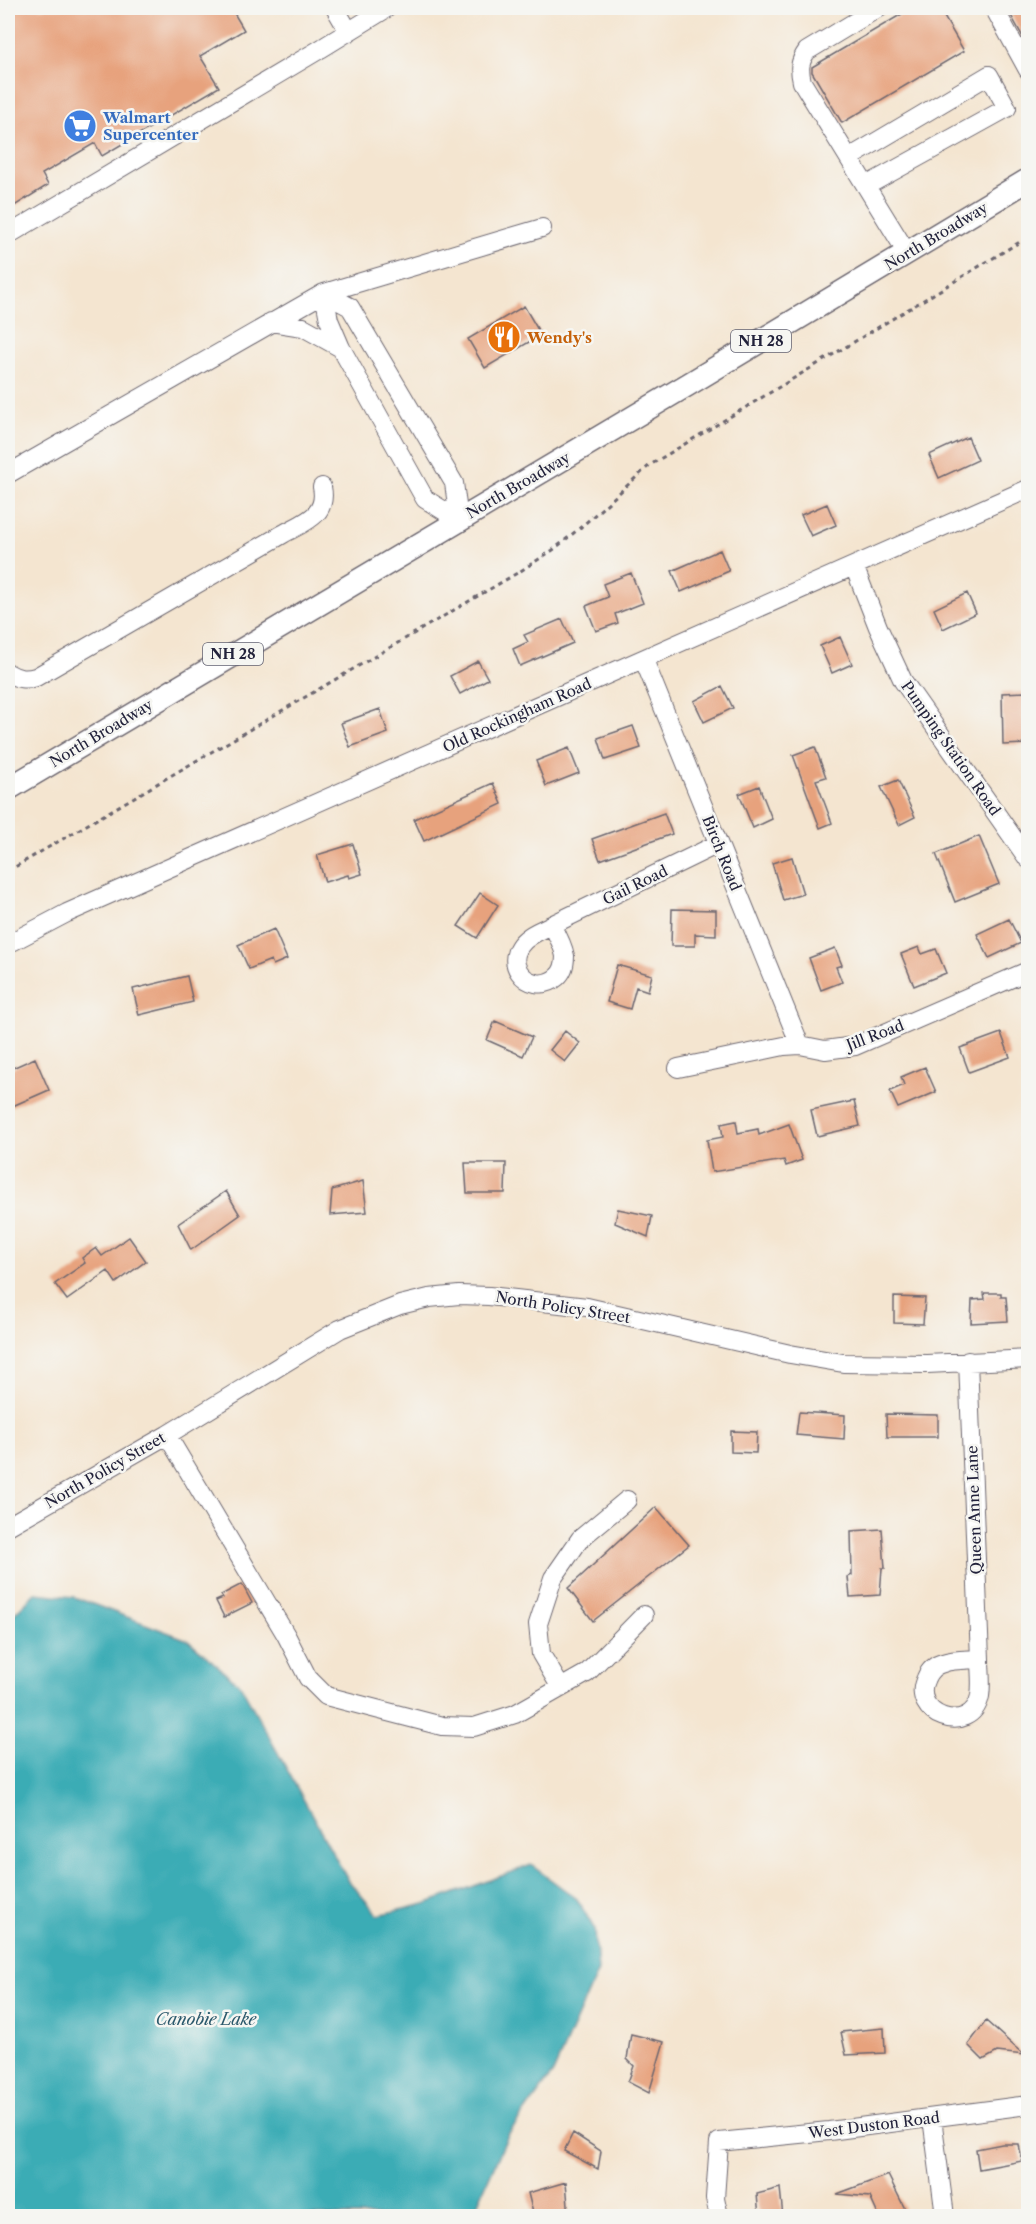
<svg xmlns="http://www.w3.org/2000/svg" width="1036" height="2224" viewBox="0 0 1036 2224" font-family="'Libre Caslon Text',serif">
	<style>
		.water { fill: #3bacb5; stroke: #2e6778; stroke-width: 1.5 }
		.building { fill: #e7a27d }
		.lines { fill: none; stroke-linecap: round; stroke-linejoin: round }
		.minor-casing { stroke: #6c666f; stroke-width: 20 }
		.major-casing { stroke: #6c666f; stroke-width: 25 }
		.path { stroke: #6c666f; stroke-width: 3; stroke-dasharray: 4.5 4.5; stroke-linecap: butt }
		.minor { stroke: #fff; stroke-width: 18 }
		.major { stroke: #fff; stroke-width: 22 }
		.labels { text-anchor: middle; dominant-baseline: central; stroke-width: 5; stroke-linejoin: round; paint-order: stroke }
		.shield { fill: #f6f6f2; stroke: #626272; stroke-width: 1.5 }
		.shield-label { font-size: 14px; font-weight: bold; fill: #22223b }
		.shop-label { font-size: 15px; font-weight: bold; fill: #366cbe; stroke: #f6f6f2; text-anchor: start }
		.street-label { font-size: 15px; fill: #22223b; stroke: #f6f6f2 }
		.food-label { font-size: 15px; font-weight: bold; fill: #c56008; stroke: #f6f6f2; text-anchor: start }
		.water-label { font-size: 16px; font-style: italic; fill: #2c596c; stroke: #f6f6f2 }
	</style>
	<rect width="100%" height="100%" fill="#f6f6f2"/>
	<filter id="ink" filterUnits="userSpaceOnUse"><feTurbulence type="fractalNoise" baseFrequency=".0167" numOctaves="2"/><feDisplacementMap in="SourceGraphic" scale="12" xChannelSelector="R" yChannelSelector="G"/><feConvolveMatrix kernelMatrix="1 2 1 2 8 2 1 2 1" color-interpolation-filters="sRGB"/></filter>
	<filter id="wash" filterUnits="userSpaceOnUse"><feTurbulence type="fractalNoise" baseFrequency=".008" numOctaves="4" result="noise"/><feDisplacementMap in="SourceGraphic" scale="24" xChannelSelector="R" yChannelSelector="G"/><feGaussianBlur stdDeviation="1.35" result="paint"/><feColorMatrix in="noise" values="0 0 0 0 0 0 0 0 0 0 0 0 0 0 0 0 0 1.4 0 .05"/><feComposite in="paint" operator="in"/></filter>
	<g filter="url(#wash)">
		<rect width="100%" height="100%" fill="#f4e5d0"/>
		<path class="water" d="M35,1593L74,1597L188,1640L241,1686L348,1880L378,1915L425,1904L531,1865L577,1899L595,1930L598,1971L553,2073L508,2135L472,2216H8V1620Z"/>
		<g id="blocks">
			<path class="building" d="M8,8H231L244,30L200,56L219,87L102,156L95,143L42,174L48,185L8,210Z
				M912,8H939L964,51L842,123L812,72V67Z
				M1007,8H1029V48Z
				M524,306L541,335L485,368L468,339Z
				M968,437L978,460L939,478L929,455Z
				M827,504L836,525L811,536L801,515Z
				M720,550L729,571L681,592L672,571Z
				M631,573L643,603L615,614L618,623L596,631L586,606L608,597L603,584Z
				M967,593L976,613L943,629L934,609Z
				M562,619L573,643L520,666L513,649L528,642L524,635Z
				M840,637L852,664L832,673L820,646Z
				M478,661L488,679L460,694L450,676Z
				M722,686L733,708L704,722L694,701Z
				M1026,692L1027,744L1003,745L1002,693Z
				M380,709L388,733L350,747L341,723Z
				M633,726L641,748L605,760L598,738Z
				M815,747L826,777L816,780L832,823L820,828L793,755Z
				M569,748L579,773L546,786L536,761Z
				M898,780L915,817L899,825L881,787Z
				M493,783L502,804L424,841L414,819Z
				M759,786L772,819L753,828L739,794Z
				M664,813L672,834L600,860L592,839Z
				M979,836L999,884L955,902L936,854Z
				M353,844L362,874L349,878L348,875L325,882L317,855Z
				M792,857L803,894L783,900L772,863Z
				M480,893L498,905L477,938L458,926Z
				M672,909L716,910V935L695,934V946H671Z
				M1009,919L1021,943L989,958L977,934Z
				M274,929L287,959L273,965L271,960L249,969L238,945Z
				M919,947L922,954L936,949L946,973L914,986L901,954Z
				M835,948L842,965L836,967L842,982L821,990L809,958Z
				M617,965L652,975L648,991L636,987L630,1009L607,1002Z
				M187,976L193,1002L139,1015L133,989Z
				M495,1021L532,1037L523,1056L487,1040Z
				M565,1031L580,1043L565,1062L550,1050Z
				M1001,1033L1010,1057L969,1072L960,1048Z
				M35,1058L49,1090L8,1108V1070Z
				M925,1067L936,1092L898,1108L890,1091L904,1085L901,1077Z
				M854,1101L860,1126L817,1136L811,1110Z
				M736,1121L738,1133L758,1129L759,1135L789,1124L802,1160L786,1166L784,1160L712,1172L707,1140L723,1137L721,1124Z
				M465,1163H506L505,1193H467Z
				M363,1181L367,1212L330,1215L332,1190Z
				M226,1191L240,1215L191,1250L178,1224Z
				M618,1209L652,1216L648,1237L615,1223Z
				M129,1237L146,1261L116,1283L108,1271L67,1300L55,1284L85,1263L82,1258L96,1248L102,1256Z
				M984,1293H1001V1297H1006L1008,1321L971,1323L972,1300L985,1299Z
				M894,1297L925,1298L923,1324L894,1323Z
				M799,1412L845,1415L844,1439L796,1435Z
				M886,1414L938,1415V1437H887Z
				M731,1431L757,1432L756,1453L731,1452Z
				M656,1507L689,1545L593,1621L568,1588Z
				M882,1529L885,1568H882L880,1595L850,1597L848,1577L852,1575L851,1531Z
				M242,1584L252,1603L224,1617L216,1601L223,1598L221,1595Z
				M986,2021L1024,2055L997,2052L983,2060L968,2045Z
				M884,2028L885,2053L846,2055L841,2032Z
				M631,2034L664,2042L649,2093L628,2082L634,2066L627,2059Z
				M573,2133L601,2151L598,2169L564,2151Z
				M1002,2144H1019L1022,2161L979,2169L976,2149Z
				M888,2175L905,2209L888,2217H879L870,2197L837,2194Z
				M566,2182L569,2217H534L528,2193Z
				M780,2188L783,2217H759L757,2194Z"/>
		</g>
	</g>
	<g filter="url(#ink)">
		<use href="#blocks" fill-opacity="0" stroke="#6c666f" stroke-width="1.5"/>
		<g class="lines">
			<defs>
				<path id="minor" d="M335,8L349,32
					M878,8L807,51C799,62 799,69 802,82L907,253
					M994,8L1028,70
					M849,158L989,75L1007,108L866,186
					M8,235L322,48L387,8
					M324,293L350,307L454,483L459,520
					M324,293L329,320L341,348L425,499L459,520
					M271,322L303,327L341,348
					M8,474L324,293L542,228
					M854,566L878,627L903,681L1028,859
					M644,660L800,1045
					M8,673C18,679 25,680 36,677L283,534C304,522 328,516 322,487
					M552,925C557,934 563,945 565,956C565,964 563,972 557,977C530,1000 490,956 537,932L718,844
					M8,944L67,913L1028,489
					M678,1068L784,1046L800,1045L825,1050L855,1046L1028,971
					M968,1361L980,1659C980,1671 982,1684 980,1696C971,1738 908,1715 926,1678C929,1671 935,1665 943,1663C954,1659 968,1660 980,1659
					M167,1435L286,1635L308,1678L326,1696L442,1726L474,1727L515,1714L587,1673L644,1615
					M8,1526L167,1435L340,1329L400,1305L429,1298L459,1295L489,1296L587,1307L790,1354L843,1363L927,1364L1028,1359
					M561,1688L541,1654L538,1624L553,1578L580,1539L627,1500
					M932,2118L945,2216
					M719,2216L715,2198L719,2142L829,2131L1028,2105"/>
				<path id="major" d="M8,789L689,384L1028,180"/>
			</defs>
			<use href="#minor" class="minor-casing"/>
			<use href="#major" class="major-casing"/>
			<path class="path" d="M8,871L519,572L553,550L581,527L650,465L1028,237"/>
			<use href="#minor" class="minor"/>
			<use href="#major" class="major"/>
		</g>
	</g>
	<defs>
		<symbol id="supermarket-disc" viewBox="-11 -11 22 22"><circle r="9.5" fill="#3f7fe0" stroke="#f6f6f2"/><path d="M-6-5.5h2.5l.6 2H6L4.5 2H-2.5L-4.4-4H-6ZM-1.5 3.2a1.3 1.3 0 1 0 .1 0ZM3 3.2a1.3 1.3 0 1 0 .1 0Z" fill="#fff"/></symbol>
		<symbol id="restaurant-disc" viewBox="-11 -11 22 22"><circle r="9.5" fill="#e8710a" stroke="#f6f6f2"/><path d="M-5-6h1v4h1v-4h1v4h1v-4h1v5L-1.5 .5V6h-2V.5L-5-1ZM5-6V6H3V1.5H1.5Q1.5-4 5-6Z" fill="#fff"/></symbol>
	</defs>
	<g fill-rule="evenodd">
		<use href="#supermarket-disc" x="61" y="107" width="38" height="38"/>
		<use href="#restaurant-disc" x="485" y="318" width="38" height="38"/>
	</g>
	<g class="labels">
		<g class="shield">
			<rect x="731" y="330" width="60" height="22" rx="4.5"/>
			<rect x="203" y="643" width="60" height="22" rx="4.5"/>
		</g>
		<g class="shield-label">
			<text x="761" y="341">NH 28</text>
			<text x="233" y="654">NH 28</text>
		</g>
		<g class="shop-label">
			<text x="103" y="117">Walmart<tspan x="103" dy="17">Supercenter</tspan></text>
		</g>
		<g class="street-label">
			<text transform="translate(936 236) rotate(-31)">North Broadway</text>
			<text transform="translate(518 485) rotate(-30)">North Broadway</text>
			<text transform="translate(517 715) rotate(-24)">Old Rockingham Road</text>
			<text transform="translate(101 733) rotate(-31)">North Broadway</text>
			<text transform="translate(951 748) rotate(55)">Pumping Station Road</text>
			<text transform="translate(722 853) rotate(68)">Birch Road</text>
			<text transform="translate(635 885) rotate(-26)">Gail Road</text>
			<text transform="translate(875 1035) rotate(-21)">Jill Road</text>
			<text transform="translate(563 1307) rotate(9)">North Policy Street</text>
			<text transform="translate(105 1470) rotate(-30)">North Policy Street</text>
			<text transform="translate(974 1510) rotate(-92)">Queen Anne Lane</text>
			<text transform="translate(874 2125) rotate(-7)">West Duston Road</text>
		</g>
		<g class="food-label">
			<text x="527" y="337">Wendy's</text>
		</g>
		<g class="water-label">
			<text x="206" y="2019">Canobie Lake</text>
		</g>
	</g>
	<rect width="1036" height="2224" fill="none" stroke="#f6f6f2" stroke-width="30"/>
</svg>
